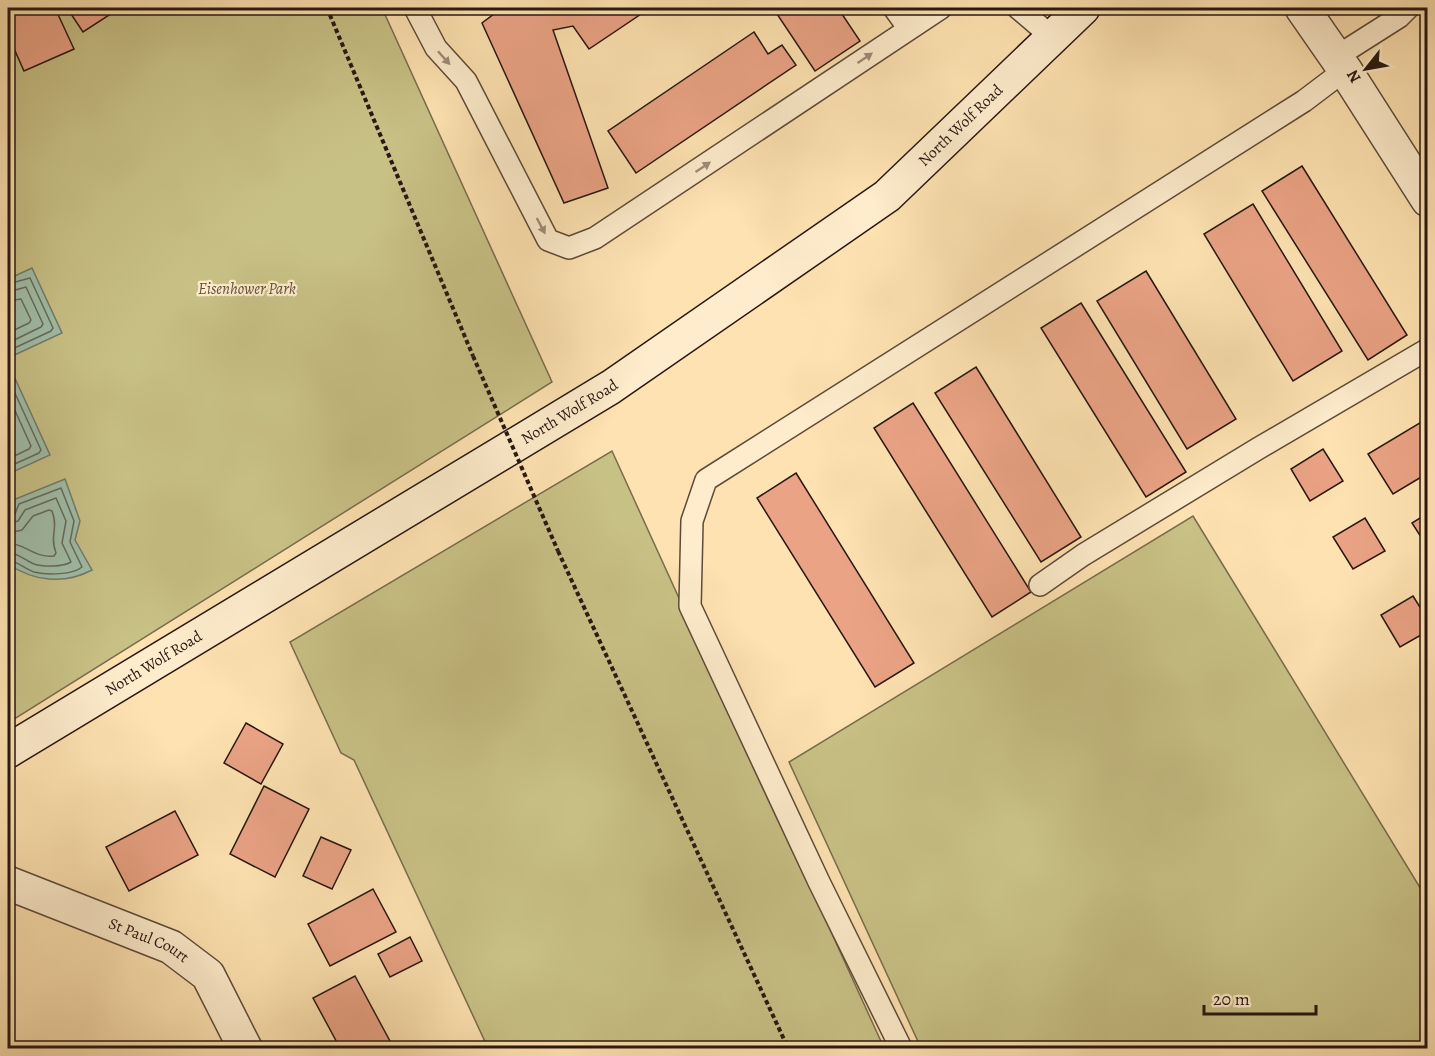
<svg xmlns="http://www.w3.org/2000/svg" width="1435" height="1056" viewBox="0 0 1435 1056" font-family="Alegreya,serif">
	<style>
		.green { fill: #c8c186; stroke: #786c4c; stroke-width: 1.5 }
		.water { fill: #a0bea9; stroke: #707b6c; stroke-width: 1.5 }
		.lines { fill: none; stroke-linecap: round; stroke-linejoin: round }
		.shore { stroke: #646a5d; stroke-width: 1.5 }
		.building { fill: #eaa385; stroke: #281711; stroke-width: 1.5 }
		.service-casing { stroke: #5e4a39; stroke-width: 24 }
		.minor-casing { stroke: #5e4a39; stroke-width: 36 }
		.secondary-casing { stroke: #281711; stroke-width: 36 }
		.path { stroke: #281711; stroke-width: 4; stroke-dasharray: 4.5 3; stroke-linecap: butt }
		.service { stroke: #feeccc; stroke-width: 21 }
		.minor { stroke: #feeccc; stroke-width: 33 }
		.secondary { stroke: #feeccc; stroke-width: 33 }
		.path-bridge { stroke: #281711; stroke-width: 4; stroke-dasharray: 4.5 3; stroke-linecap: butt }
		.oneway { fill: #9e8c78 }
		.labels { text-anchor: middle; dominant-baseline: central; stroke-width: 4.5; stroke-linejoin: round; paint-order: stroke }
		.street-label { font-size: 16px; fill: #281711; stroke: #feeccc }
		.park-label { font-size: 16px; font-style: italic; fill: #60523a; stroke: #feeccc }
	</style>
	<rect width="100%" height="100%" fill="#fee2b1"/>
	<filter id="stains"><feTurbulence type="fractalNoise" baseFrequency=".00333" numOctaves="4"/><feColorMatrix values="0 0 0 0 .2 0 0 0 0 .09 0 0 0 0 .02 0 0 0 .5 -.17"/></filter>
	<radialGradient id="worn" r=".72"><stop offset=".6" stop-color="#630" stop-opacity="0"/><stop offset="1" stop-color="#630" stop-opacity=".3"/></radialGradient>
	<path class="green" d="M8,8H382L552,382L8,723Z
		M612,451L884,1048H488L354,760L341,753L290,642Z
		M1193,516L1427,899V1048H921L789,762Z"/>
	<path class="water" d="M32,268L62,333L8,358V279Z
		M8,363L50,455L8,474Z
		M65,479L80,521L75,540L92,570C64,585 33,581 8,564V516L13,500Z"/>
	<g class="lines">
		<path class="shore" d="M8,284L30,278L53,328L51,331L8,351
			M8,292L26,287L43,324L41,327L8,343
			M8,301L21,299L31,320L29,323L8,333
			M8,378L41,450L39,453L8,467
			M8,395L31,446L29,449L8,459
			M8,517L15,514L19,504L61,488L74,521L70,542L82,567C73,575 47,575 34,572C25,569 17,561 8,560
			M8,524L18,521L25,510L56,498L66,521L62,543L71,562C63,567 43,567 34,564C24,560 18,553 8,552
			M8,533L22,530L33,516L49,510L52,511C59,529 49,535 56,553L54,556C34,558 26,544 8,543"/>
	</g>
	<path class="building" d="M8,8H55L74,49L24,71L8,35Z
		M67,8H120L83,32Z
		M502,8H650L589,49L573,26L553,30L608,188L564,203L482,23Z
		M773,8H838L860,41L815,71Z
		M754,32L768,54L782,45L796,65L636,173L608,131Z
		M1302,166L1407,335L1368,360L1262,191Z
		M1253,204L1342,351L1293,381L1204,234Z
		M1146,271L1236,419L1187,449L1097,301Z
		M1081,303L1186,472L1146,497L1041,328Z
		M976,367L1081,537L1041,562L935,393Z
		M913,403L1031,592L992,617L874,428Z
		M1428,418V473L1393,494L1368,454Z
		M1323,449L1343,481L1310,501L1291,469Z
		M796,473L914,663L875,687L757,498Z
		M1428,513V548L1412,523Z
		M1365,518L1385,551L1353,569L1333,537Z
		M1413,596L1428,620V631L1400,647L1381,615Z
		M246,723L283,744L261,784L224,763Z
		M264,786L309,809L275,877L230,854Z
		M175,811L198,855L129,891L106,847Z
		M321,837L351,850L332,889L303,876Z
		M373,889L396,932L330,966L308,924Z
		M410,937L422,961L390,977L378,954Z
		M355,976L391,1043L380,1048H340L313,998Z"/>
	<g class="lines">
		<defs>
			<path id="service" d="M415,8L436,48L466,81L548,240L569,248L595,238L941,8
				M894,8L909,29
				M1018,8L1052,37
				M1336,57L1399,17L1408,8
				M1040,585L1083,555L1259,448L1428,349
				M901,1048L819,882L690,606L692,521L706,480L1304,101L1345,70"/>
			<g id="minor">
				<path d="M1302,8L1345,70L1428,200"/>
				<path id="s1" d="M8,883L171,947L208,975L245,1048"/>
			</g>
			<g id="secondary">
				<path id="s2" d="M8,751L611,387L887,196L1083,8"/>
			</g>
		</defs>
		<use href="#service" class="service-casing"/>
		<use href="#minor" class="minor-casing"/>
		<use href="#secondary" class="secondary-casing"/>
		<path class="path" d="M327,8L473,356
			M558,551L788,1048"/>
		<use href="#service" class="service"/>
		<use href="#minor" class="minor"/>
		<use href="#secondary" class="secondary"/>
		<path class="path-bridge" d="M473,356L558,551"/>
	</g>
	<defs><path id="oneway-solid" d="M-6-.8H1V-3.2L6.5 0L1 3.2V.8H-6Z" transform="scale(1.5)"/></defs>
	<g class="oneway">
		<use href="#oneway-solid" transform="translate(444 58) rotate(48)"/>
		<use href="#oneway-solid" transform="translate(865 58) rotate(-34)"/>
		<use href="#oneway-solid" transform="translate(703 167) rotate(-34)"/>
		<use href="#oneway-solid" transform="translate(541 226) rotate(62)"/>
	</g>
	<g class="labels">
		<g class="street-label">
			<text stroke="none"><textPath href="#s2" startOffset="1142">North Wolf Road</textPath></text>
			<text stroke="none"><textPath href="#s2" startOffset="656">North Wolf Road</textPath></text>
			<text stroke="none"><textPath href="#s2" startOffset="170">North Wolf Road</textPath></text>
			<text stroke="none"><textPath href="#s1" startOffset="152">St Paul Court</textPath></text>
		</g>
		<g class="park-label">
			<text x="247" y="289">Eisenhower Park</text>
		</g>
	</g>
	<rect width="1435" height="1056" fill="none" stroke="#fee2b1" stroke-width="30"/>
	<rect x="9" y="9" width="1417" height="1038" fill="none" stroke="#281711" stroke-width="3"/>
	<rect x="15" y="15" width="1405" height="1026" fill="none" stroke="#281711" stroke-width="1.5"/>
	<g transform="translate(1366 69) rotate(239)" stroke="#feeccc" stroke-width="4.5" paint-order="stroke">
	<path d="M0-4.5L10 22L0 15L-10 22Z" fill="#281711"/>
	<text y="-9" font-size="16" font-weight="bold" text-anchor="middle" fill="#281711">N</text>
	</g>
	<path d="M1204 1005v9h112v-9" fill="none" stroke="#281711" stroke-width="3"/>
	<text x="1213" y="1005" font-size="18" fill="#281711" stroke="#feeccc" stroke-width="4.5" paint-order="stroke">20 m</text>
	<rect width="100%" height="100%" filter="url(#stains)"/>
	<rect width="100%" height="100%" fill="url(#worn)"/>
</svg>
